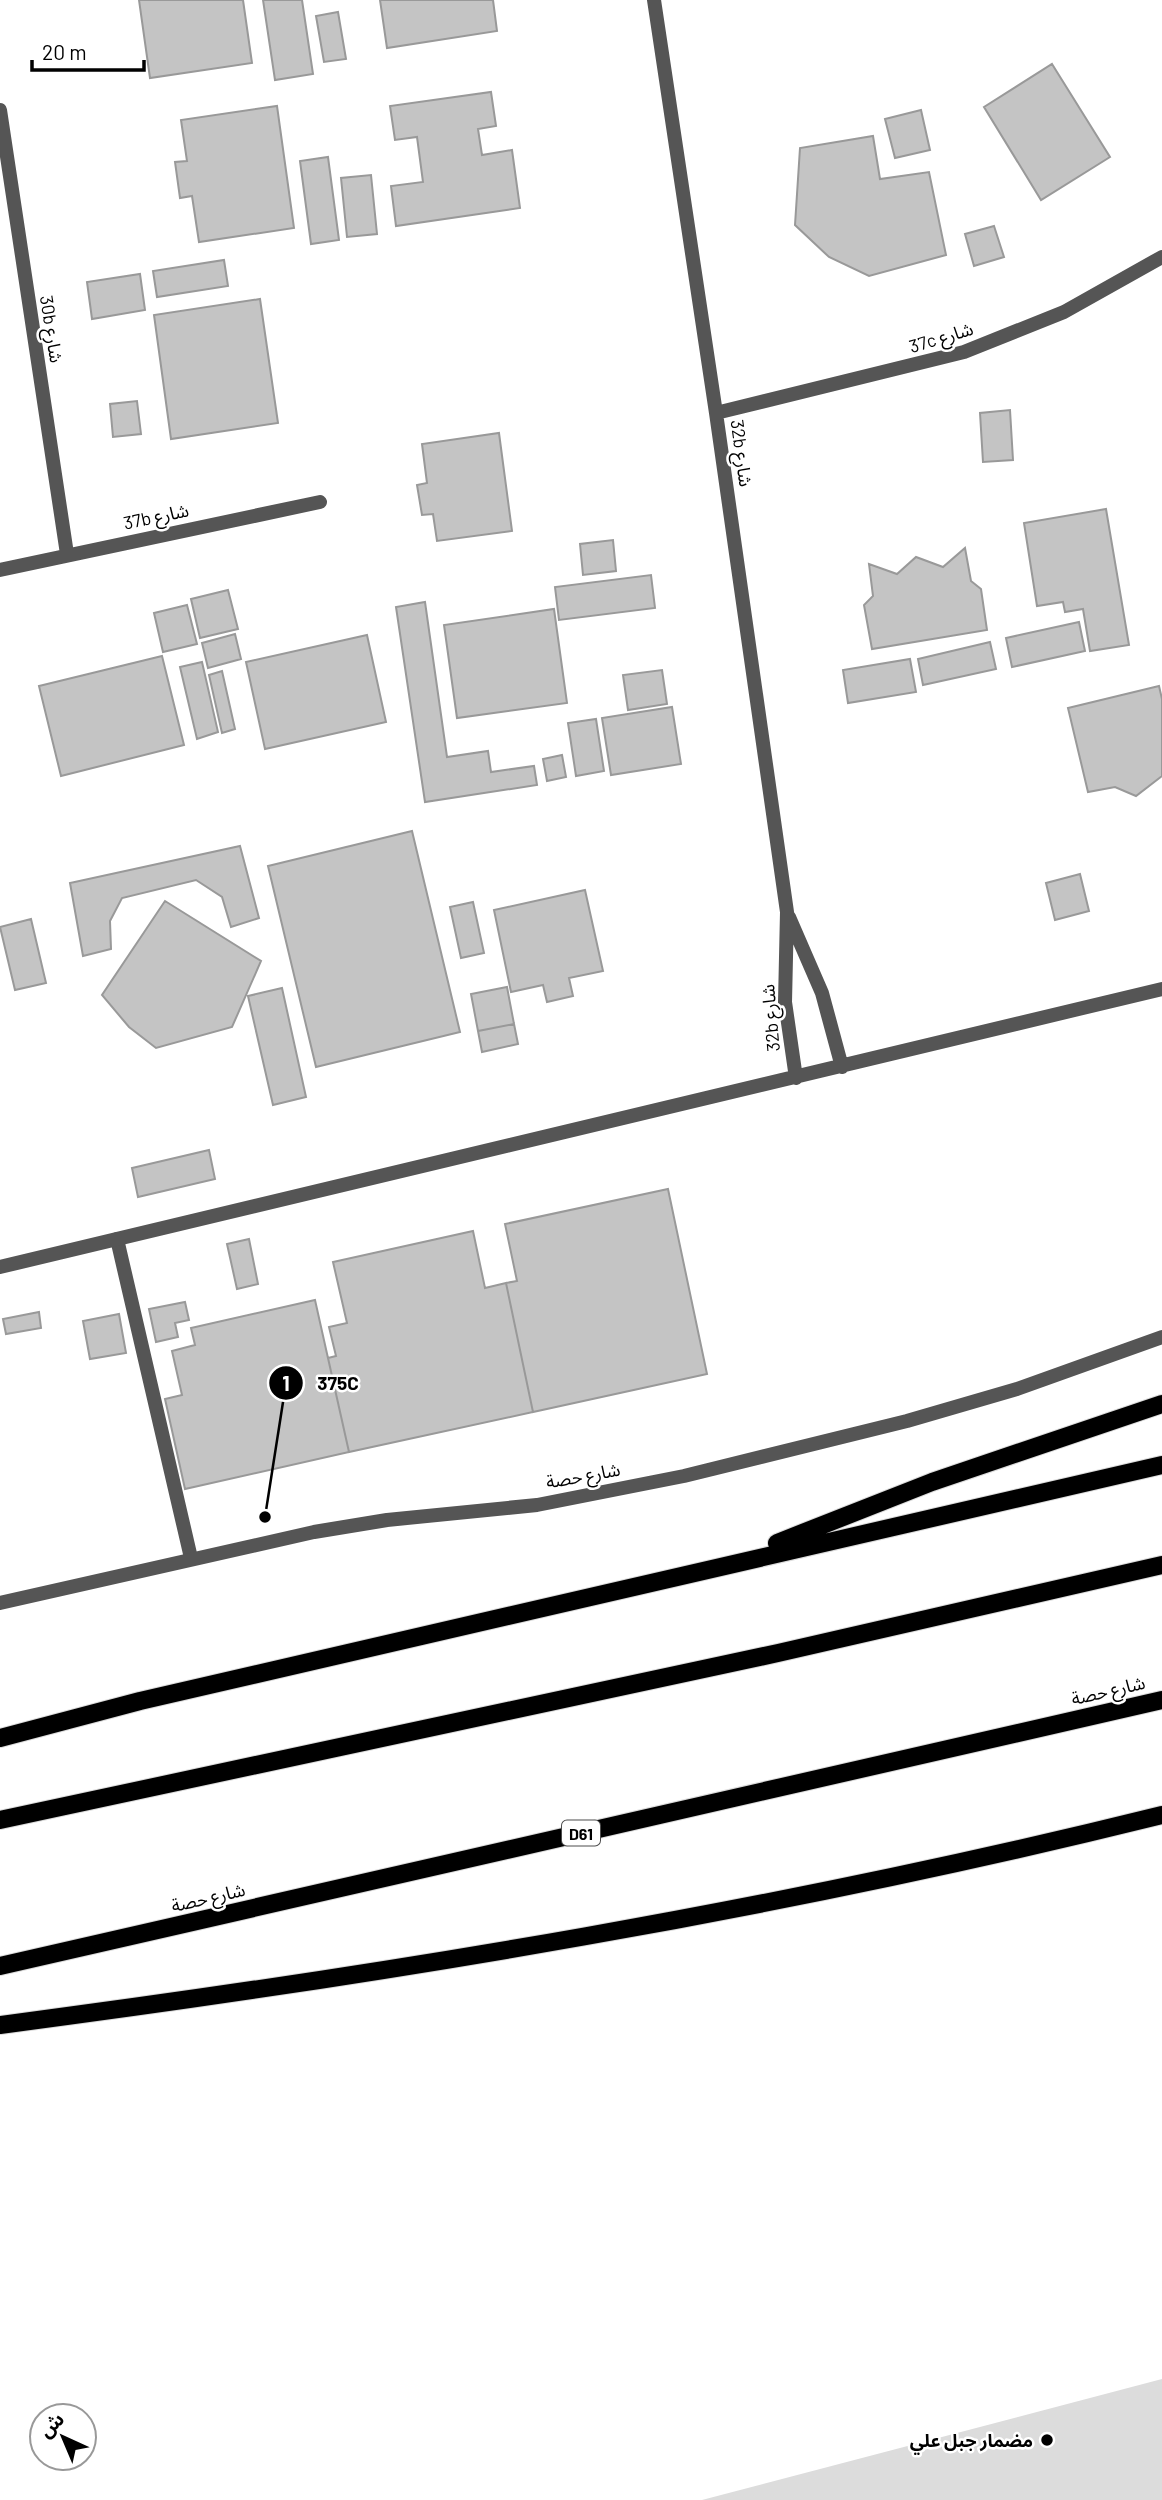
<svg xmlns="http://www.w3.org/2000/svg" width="1162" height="2500" viewBox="0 0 1162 2500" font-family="Barlow,'Noto Sans Arabic',sans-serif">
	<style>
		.green { fill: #dcdcdc }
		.building { fill: #c4c4c4; stroke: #999; stroke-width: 2 }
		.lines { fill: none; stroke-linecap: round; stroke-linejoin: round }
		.primary-casing { stroke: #dbdbdb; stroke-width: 20 }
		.service { stroke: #555; stroke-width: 14 }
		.minor { stroke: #555; stroke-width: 14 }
		.primary { stroke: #000; stroke-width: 18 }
		.poi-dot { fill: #000; stroke: #fff; stroke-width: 2.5 }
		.labels { text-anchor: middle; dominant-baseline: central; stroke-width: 5; stroke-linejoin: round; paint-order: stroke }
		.shield { fill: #fff; stroke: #4c4c4c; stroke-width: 2 }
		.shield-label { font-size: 16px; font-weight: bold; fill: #000 }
		.street-label { font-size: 18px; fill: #000; stroke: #fff }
		.poi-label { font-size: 18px; font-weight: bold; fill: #000; stroke: #fff; text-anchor: end }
		.leader { fill: none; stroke: #000; stroke-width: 2.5 }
		.callout-dot { fill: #000; stroke: #fff; stroke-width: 2.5 }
		.mark-label { font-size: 21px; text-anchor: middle; font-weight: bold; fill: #fff }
		.callout-label { font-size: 19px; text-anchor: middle; font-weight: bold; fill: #000; stroke: #fff; stroke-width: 5; stroke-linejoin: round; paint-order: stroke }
	</style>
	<rect width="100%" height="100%" fill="#fff"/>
	<path class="green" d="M1162,2379V2500H702Z"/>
	<path class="building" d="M139,0H243L252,63L150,78Z
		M263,0H302L313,74L275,80Z
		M380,0H493L497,31L387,48Z
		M338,12L346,59L324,62L316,16Z
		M1052,64L1110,157L1041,200L984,107Z
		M491,92L496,126L478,129L482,155L512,150L520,208L396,226L391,186L423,182L417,137L395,140L390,106Z
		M277,106L294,228L199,242L192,196L180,198L175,162L187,161L181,120Z
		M921,110L930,150L895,158L885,119Z
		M873,136L880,179L929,172L946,255L869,276L829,257L795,225L800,148Z
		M328,157L339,240L311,244L300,161Z
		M371,175L377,234L347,237L341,178Z
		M994,226L1004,257L974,266L965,234Z
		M224,260L228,286L157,297L153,271Z
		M140,274L145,310L92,319L87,282Z
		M260,299L278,423L171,439L154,315Z
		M137,401L141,434L113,437L110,404Z
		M1010,410L1013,460L983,462L980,413Z
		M499,433L512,531L437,541L433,514L422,515L417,485L427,483L422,444Z
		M1106,509L1129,645L1090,651L1083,609L1065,612L1063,602L1037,606L1024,523Z
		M613,540L616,571L583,575L580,544Z
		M965,548L971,581L981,589L987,630L872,649L864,605L873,596L869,564L897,574L916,557L943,567Z
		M651,575L655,608L559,620L555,587Z
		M228,590L238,629L200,638L191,599Z
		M425,602L447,757L488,751L491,772L534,766L537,785L425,802L396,607Z
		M187,605L197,644L163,652L154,613Z
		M554,609L567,703L457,718L444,625Z
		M1079,622L1085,651L1012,667L1006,638Z
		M235,634L241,659L208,668L202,643Z
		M367,635L386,722L265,749L246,662Z
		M990,642L996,669L923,685L918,659Z
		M162,656L184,745L61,776L39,686Z
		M910,659L916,692L848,703L843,670Z
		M202,662L218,732L197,739L180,667Z
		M662,670L667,704L628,710L623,675Z
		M222,671L235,729L222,733L209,675Z
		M1159,686L1162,699V776L1136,796L1115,787L1088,792L1068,708Z
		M672,707L681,764L611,775L602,718Z
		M596,719L604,771L576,776L568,723Z
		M562,755L566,777L547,781L543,759Z
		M412,831L460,1032L316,1067L268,866Z
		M240,846L259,918L231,927L222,897L196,880L122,898L110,921L111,949L83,956L70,883Z
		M1080,874L1089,911L1055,920L1046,883Z
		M585,890L603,971L569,978L573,996L547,1002L543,985L511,992L494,910Z
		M165,901L261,961L232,1027L156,1048L129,1027L102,995Z
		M473,902L484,953L461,958L450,907Z
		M31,919L46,983L15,990L0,927Z
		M507,987L514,1024L478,1031L471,994Z
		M282,988L306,1097L273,1105L248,996Z
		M514,1024L518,1044L482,1052L478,1031Z
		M209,1150L215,1179L138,1197L132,1168Z
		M668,1189L707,1374L533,1412L506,1283L517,1281L505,1224Z
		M473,1231L485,1288L506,1283L533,1412L349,1452L328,1358L336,1356L329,1327L347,1323L333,1262Z
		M249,1239L258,1284L237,1289L227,1244Z
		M315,1300L349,1452L185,1489L165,1399L182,1395L172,1351L195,1345L191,1328Z
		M185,1302L189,1320L175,1323L178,1337L156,1342L149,1309Z
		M39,1312L41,1328L6,1334L3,1319Z
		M119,1314L126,1353L90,1359L83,1321Z"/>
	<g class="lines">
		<defs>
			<path id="primary" d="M777,1543L932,1482L1162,1404
				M0,1738L140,1701L1162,1465
				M0,1820L778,1653L1162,1565
				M0,1966L1162,1700
				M0,2025C391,1974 779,1910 1162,1815"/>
		</defs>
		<use href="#primary" class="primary-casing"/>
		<path class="service" d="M117,1239L191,1558"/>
		<path class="minor" d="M654,0L716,413L787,912L785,1002L796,1078
			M0,110L67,554
			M716,413L964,352L1064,312L1162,257
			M0,570L320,502
			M789,917L822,993L842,1067
			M0,1267L1162,989
			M0,1603L314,1532L387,1520L537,1505L684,1476L907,1421L1017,1389L1162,1337"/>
		<use href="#primary" class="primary"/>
	</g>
	<circle class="poi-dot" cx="1047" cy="2440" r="7"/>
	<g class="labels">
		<rect class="shield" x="562" y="1820.5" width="38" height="25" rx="5"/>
		<g class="shield-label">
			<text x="581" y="1833">D61</text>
		</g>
		<g class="street-label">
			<text transform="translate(52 329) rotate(81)">30b شارع</text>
			<text transform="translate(941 337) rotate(-17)">37c شارع</text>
			<text transform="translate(742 453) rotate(82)">32b شارع</text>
			<text transform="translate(156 516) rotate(-12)">37b شارع</text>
			<text transform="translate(770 1018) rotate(-95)">32b شارع</text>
			<text transform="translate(583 1475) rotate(-10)">شارع حصة</text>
			<text transform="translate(1108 1690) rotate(-13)">شارع حصة</text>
			<text transform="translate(208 1897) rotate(-13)">شارع حصة</text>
		</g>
		<g class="poi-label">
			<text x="1033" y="2440">مضمار جبل علي</text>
		</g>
	</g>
	<path class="leader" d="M265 1517L286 1383"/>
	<g class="callout-dot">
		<circle cx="265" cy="1517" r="7"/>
		<circle cx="286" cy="1383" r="18"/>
	</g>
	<g class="mark-label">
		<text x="286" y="1391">1</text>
	</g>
	<g class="callout-label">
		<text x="338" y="1390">375C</text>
	</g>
	<g transform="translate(63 2437) rotate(316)"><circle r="33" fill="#ffffff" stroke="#999999" stroke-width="2"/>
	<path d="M0-5L12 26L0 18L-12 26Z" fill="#000000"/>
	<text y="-10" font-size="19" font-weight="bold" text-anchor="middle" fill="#000000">ش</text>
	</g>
	<path d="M32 60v10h112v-10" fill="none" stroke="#000000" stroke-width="3.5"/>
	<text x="42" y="60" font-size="21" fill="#000000" stroke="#ffffff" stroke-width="5" paint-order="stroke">20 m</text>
</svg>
